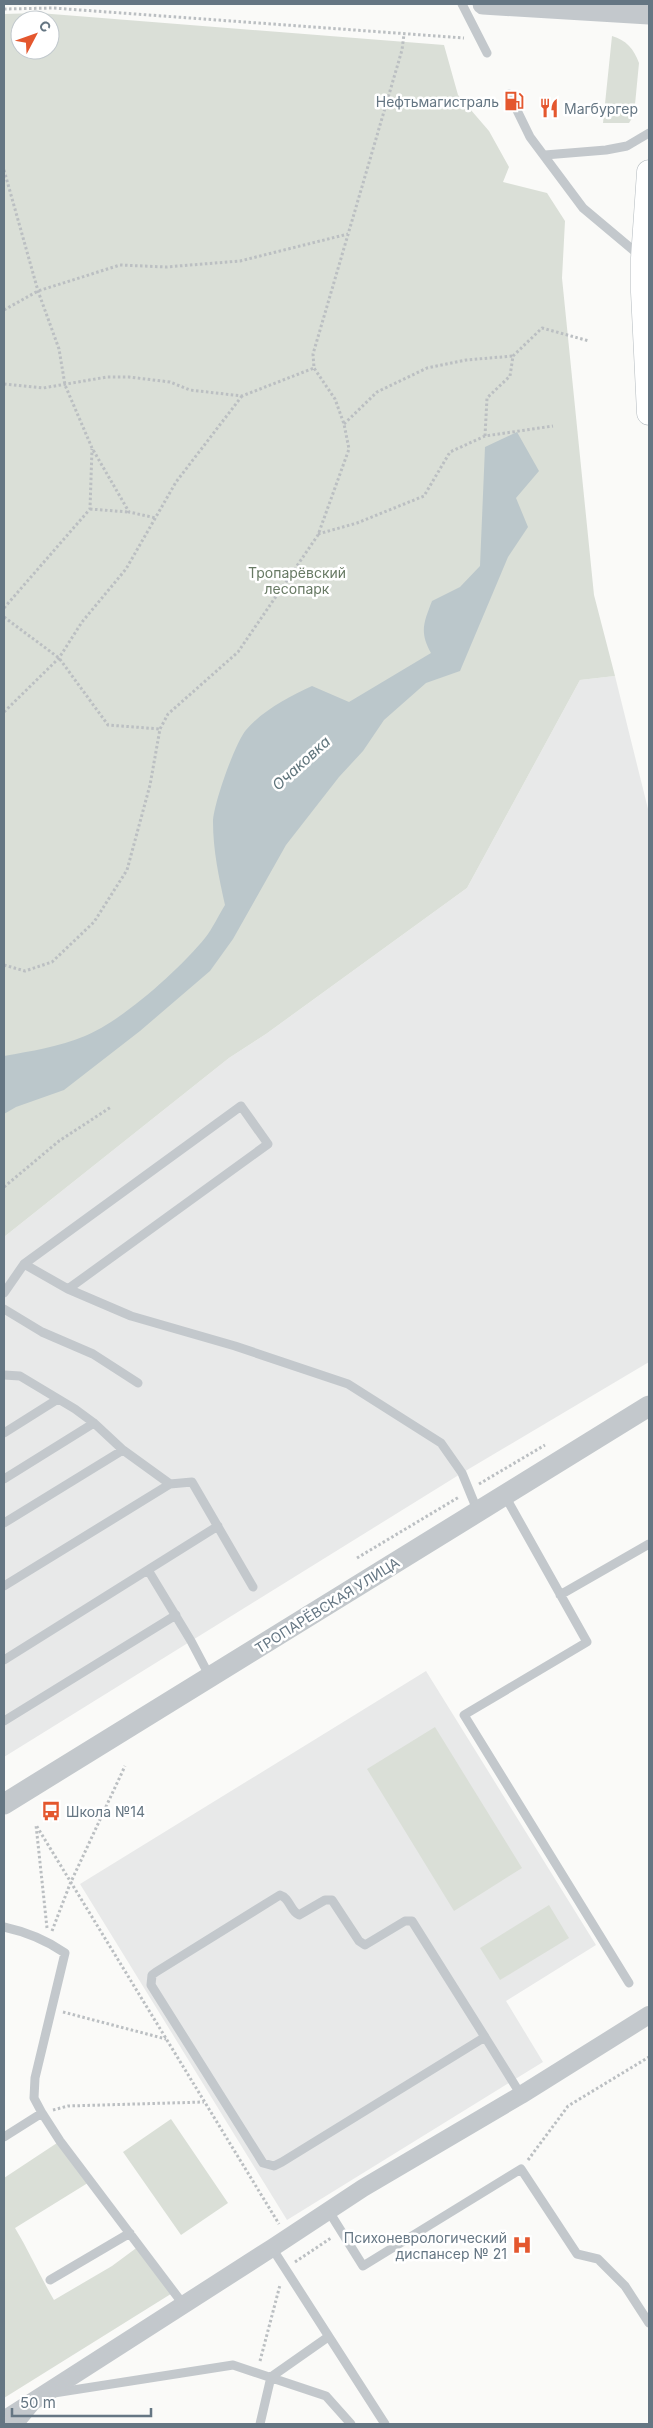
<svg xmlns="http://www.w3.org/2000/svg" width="653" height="2428" viewBox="0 0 653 2428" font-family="Inter,sans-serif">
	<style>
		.built { fill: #e8e9e9 }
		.green { fill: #dadfd7; fill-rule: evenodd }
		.water { fill: #bbc7cb }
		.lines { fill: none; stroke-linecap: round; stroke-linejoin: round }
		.secondary-casing { stroke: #b3babf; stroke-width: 25 }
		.path { stroke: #bbbfc2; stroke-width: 3; stroke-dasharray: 2.5 2.5; stroke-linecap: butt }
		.service { stroke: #c3c8cc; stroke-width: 9 }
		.minor { stroke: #c3c8cc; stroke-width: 18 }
		.tertiary { stroke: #c3c8cc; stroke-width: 21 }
		.secondary { stroke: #fff; stroke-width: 24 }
		.labels { text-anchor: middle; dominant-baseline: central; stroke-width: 5; stroke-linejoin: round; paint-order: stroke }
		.poi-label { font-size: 14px; fill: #657683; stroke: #fff; text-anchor: end }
		.park-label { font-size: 14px; fill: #687a64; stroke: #fff }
		.street-label { font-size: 14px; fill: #657683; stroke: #fff }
		.water-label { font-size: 15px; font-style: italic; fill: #60757c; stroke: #fff }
	</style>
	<rect width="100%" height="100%" fill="#fafaf8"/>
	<path class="built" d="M615,676L649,813V1362L462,1473L4,1757V1237L229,1058L266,1034L467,888L580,680Z
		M426,1671L596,1945L506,2001L543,2062L287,2220L80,1884Z"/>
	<path class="green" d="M39,13L444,45L458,95L489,131L509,167L503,182L547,193L565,221L562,278L594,595L615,676L580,680L467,888L266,1034L229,1058L4,1237V14ZM20,20H50V50H20Z
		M612,36C626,40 634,49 639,63L634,115L629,123H603Z
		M435,1727L522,1868L454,1911L367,1769Z
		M549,1905L569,1938L500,1980L480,1948Z
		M171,2119L228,2203L181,2235L123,2152Z
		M60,2141L91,2181L15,2228C30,2253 40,2276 54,2300L112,2266L139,2246L174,2292L4,2398V2178Z"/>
	<path class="water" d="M517,432L539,471L516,498L528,527L508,557L460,671L426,683L384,720L363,751L339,777L286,845L233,939L210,971L140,1031L64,1090L16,1107L4,1114V1056C31,1051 59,1047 85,1036C122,1021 180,969 205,938C213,928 218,916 225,905C219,878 213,850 213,822C213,805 235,743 246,730C263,710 289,697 312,686L349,702L431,653C419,632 424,622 432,601L460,587L480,566L485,447Z"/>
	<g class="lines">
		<defs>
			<path id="secondary" d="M649,172L643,258V292L649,413"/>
		</defs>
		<use href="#secondary" class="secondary-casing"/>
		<path class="path" d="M4,9L53,8L464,38
			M4,170L38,291L59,349L65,385L92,448L129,512L156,518
			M4,310L38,291L120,265L166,267L240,261L348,234
			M4,384L43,388L107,377H129L170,382L190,390L242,396L314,368
			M344,424L377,392L427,368L466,360L513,356
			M485,436L487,398L510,376L513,356L542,328L589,341
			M90,509L128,512
			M318,534L357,523L424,496L450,452L485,436L553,426
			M4,608L90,509L92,449
			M4,617L59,658L108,725L160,729
			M4,712L59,658L82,622L126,569L176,482L242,396
			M4,965L25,971L52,962L94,922L127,870L150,785L160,729L168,714L238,652L318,535L349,449L344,424L335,399L314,368L313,354L402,50L404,34
			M4,1187L59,1141L111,1107
			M479,1484L545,1445
			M357,1558L459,1497
			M47,1928L36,1825L279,2224
			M52,1931L70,1884L125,1766
			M63,2012L166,2039
			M53,2110L68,2106L204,2102
			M528,2160L568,2106L649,2057
			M295,2262L331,2238
			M260,2361L280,2285"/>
		<path class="service" d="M462,4L487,53
			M509,94L530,137L583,208L639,255
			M545,155L606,150L627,146L649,133
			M24,1264L241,1106L268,1144L68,1289
			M4,1293L24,1264L68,1289L131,1316L235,1346L348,1384L441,1443L462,1473L478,1512
			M4,1309L42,1332L93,1354L138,1383
			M4,1375L20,1376L75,1409L94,1423L123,1450L170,1484L192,1482L253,1587
			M4,1433L58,1399
			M4,1479L94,1423
			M505,1496L587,1642L464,1715L629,1983
			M4,1523L123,1450
			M148,1570L191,1641L210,1677
			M4,1586L170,1484
			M560,1595L649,1544
			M4,1660L218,1526
			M4,1721L176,1615
			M4,1927C27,1932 45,1939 65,1953L35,2078L34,2098L42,2113L4,2137
			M485,2037L412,1921H405L365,1945L359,1941L332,1900H325L299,1915C290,1911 290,1898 280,1895L156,1972L152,1975L151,1985L263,2163L274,2166L282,2162L485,2037L521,2095
			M42,2113L60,2141L183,2304
			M328,2210L363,2266L521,2169L577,2254L598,2259L625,2286L649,2323
			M272,2248L385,2424
			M50,2280L130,2233
			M54,2393L233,2365L326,2396L351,2424
			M20,2424L34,2407
			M260,2424L271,2377L328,2337"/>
		<path class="minor" d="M4,2420L272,2248L363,2188L521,2095L649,2015"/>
		<path class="tertiary" d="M483,4L649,14
			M4,1804L649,1406"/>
		<use href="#secondary" class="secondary"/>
	</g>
	<defs>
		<symbol id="fuel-bare" viewBox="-9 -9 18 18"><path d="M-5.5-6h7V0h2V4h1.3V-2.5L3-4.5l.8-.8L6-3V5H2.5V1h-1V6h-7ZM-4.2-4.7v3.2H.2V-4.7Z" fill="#e4572e" stroke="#fff" stroke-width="2.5" paint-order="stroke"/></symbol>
		<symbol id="restaurant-bare" viewBox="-9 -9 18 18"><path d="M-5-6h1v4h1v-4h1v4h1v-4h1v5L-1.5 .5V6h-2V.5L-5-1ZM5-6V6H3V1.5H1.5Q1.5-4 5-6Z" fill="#e4572e" stroke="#fff" stroke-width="2.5" paint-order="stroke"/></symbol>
		<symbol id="bus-bare" viewBox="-9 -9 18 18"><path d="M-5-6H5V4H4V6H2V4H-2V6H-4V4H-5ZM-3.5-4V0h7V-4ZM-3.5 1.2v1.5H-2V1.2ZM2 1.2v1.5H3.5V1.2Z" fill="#e4572e" stroke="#fff" stroke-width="2.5" paint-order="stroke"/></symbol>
		<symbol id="hospital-bare" viewBox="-9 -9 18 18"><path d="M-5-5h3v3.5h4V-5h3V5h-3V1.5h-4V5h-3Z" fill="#e4572e" stroke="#fff" stroke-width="2.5" paint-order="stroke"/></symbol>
	</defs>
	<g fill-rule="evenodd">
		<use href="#fuel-bare" x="500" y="87" width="28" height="28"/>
		<use href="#restaurant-bare" x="535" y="94" width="28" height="28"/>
		<use href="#bus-bare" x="37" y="1797" width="28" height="28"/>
		<use href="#hospital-bare" x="508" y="2231" width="28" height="28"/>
	</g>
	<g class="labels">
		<g class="poi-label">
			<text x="499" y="101">Нефтьмагистраль</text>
			<text x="564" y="108" text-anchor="start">Магбургер</text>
			<text x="66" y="1811" text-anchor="start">Школа №14</text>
			<text x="507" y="2237">Психоневрологический<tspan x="507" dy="16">диспансер № 21</tspan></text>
		</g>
		<g class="park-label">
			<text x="297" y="572">Тропарёвский<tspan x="297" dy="16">лесопарк</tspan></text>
		</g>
		<g class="street-label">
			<text transform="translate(327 1605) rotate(-32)">ТРОПАРЁВСКАЯ УЛИЦА</text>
		</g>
		<g class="water-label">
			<text transform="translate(301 763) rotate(-42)">Очаковка</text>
		</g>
	</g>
	<rect width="653" height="2428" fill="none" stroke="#657683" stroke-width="10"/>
	<g transform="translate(35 35) rotate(49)"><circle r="24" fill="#ffffff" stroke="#c1c8cd"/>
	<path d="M0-4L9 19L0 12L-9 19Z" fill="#e4572e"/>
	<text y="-8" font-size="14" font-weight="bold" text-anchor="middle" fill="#657683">С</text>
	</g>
	<path d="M12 2408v8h139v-8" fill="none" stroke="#657683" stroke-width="2.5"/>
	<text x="20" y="2408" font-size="15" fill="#657683" stroke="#ffffff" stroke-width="4" paint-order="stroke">50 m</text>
</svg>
